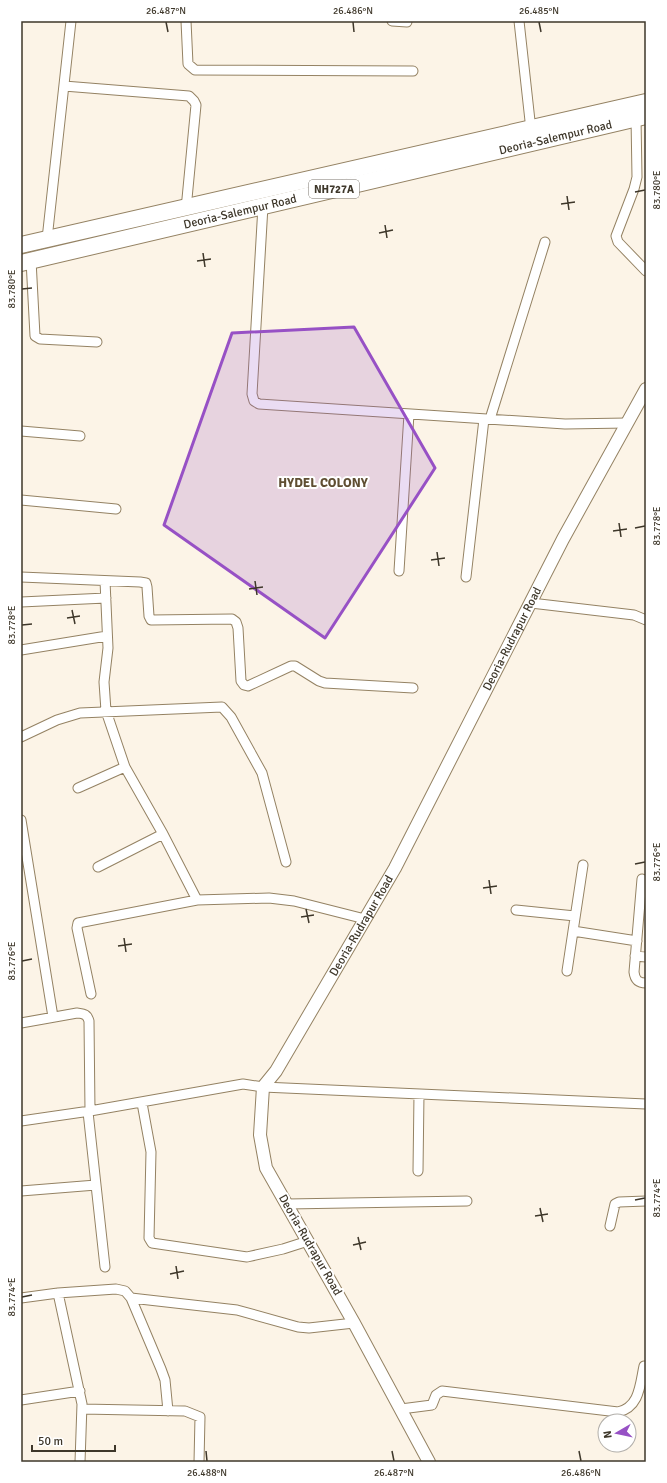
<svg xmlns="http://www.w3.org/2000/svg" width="667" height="1483" viewBox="0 0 667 1483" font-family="Signika,sans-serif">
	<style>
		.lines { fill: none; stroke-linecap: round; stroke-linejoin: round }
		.street-casing { stroke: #948263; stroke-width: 11 }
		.secondary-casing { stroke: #948263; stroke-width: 14 }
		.highway-casing { stroke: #948263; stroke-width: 18 }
		.street { stroke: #fff; stroke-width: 9 }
		.secondary { stroke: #fff; stroke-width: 12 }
		.highway { stroke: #fff; stroke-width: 16 }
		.marked { fill: #9751c5; fill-opacity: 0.2; stroke: #9751c5; stroke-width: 3; stroke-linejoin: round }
		.ticks { fill: none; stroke: #3e372a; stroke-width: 1.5 }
		.labels { text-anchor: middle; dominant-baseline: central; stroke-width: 4; stroke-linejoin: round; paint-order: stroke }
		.shield { fill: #fff; stroke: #78736a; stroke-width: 1 }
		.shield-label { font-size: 11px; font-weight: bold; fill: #3e372a }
		.street-label { font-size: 12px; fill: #3e372a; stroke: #fff }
		.neighbourhood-label { font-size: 13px; font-weight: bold; fill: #5f4e32; stroke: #fff }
		.neatline { fill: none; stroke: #3e372a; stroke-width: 1.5 }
		.ticks-label { font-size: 10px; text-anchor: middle; fill: #3e372a }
	</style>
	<rect width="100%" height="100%" fill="#fcf4e7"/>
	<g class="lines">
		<defs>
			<path id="street" d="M186,21L188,64L195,70L413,71
				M392,21L407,22
				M519,21L531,130
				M64,86L189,96L194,101L196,105L186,209
				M636,118L637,177L634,189L616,236L618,242L646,271
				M263,206L252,394L254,401L259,404L565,424L627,423
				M47,239L71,21
				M31,260L35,336L40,339L97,342
				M490,419L545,242
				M21,431L80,436
				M21,500L116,509
				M399,571L409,414
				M21,577L140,582L146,583L147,587L149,616L151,620L232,619L236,622L238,628L241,681L244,685L248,686L291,666H295L319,681L325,683L413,688
				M466,577L484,419
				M105,581L108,648L104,682L106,711L125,767L163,834L197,900L269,898L294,901L365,919
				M21,602L106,598
				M531,603L634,615L646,620
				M21,650L107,636
				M21,737L57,720L80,713L222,707L231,717L262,773L286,862
				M78,788L125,767
				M21,820L53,1017
				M98,867L163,834
				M642,879L634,972C635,980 638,983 646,983
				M516,910L575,916
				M573,931L637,941
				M635,956L646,957
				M567,971L583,865
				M91,994L77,928L78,923L197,900
				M21,1023L77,1013C84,1014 87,1014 89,1021L90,1111
				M142,1103L151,1152L149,1238L152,1243L247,1257L283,1249L308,1241
				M88,1112L105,1267
				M21,1121L90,1111L243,1084L263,1087L646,1104
				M418,1171L419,1094
				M21,1191L96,1185
				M287,1204L467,1201
				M610,1226L615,1204L619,1202L646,1201
				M58,1293L82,1404L80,1462
				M21,1298L58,1293L116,1289L125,1291L131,1298L161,1369L165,1380L168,1411
				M131,1298L237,1310L298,1327L309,1328L354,1323
				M21,1400L80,1391
				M82,1409L185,1411L200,1417L199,1462
				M401,1409L432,1405L436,1395L442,1391L618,1412C640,1407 640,1384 644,1366"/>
			<g id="secondary">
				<path id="s1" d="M429,1462L354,1323L266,1168L260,1135L263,1087L276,1071L395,868L563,539L646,389"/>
			</g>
			<g id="highway">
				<path d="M21,245L646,102"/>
				<path id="s2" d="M21,263L646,116"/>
			</g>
		</defs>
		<use href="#street" class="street-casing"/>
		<use href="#secondary" class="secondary-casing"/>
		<use href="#highway" class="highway-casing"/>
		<use href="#street" class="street"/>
		<use href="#secondary" class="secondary"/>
		<use href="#highway" class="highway"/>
	</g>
	<path class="marked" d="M354,327L435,468L325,638L164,525L232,333Z"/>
	<path class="ticks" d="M166,22L168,32M353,22L354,32M539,22L541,32M635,192L645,190M567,196L569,210M561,204L575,202M385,225L387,238M379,233L393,230M203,253L205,267M197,261L211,259M22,289L32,288M619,523L621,537M635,528L645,526M613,531L627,529M437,552L439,566M431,560L445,558M255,581L257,595M249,589L263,587M72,610L75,624M67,618L80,616M22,625L32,624M635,864L645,862M489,880L491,894M483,888L497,886M306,909L309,923M301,917L314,915M124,938L126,952M118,946L132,944M22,961L32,959M635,1200L645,1198M540,1208L543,1222M535,1216L548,1214M358,1237L361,1250M353,1245L366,1242M176,1266L178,1279M170,1274L184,1271M22,1297L32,1295M206,1451L207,1461M392,1451L394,1461M579,1451L581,1461"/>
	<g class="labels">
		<rect class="shield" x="309" y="180" width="50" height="18" rx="3"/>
		<g class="shield-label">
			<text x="334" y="189">NH727A</text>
		</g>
		<g class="street-label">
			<text stroke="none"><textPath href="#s2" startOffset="549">Deoria-Salempur Road</textPath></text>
			<text stroke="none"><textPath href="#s2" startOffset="225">Deoria-Salempur Road</textPath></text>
			<text stroke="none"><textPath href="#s1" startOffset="931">Deoria-Rudrapur Road</textPath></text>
			<text stroke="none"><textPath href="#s1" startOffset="607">Deoria-Rudrapur Road</textPath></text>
			<text transform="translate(310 1245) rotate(60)">Deoria-Rudrapur Road</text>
		</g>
		<g class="neighbourhood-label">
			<text x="323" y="483">HYDEL COLONY</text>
		</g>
	</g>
	<rect width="667" height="1483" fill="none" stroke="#ffffff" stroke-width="44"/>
	<g transform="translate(617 1433) rotate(261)"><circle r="19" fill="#ffffff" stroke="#b2afaa"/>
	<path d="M0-3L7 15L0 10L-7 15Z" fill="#9751c5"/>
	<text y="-6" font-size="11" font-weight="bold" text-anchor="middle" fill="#3e372a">N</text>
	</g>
	<path d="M32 1445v6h83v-6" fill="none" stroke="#3e372a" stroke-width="2"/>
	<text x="38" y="1445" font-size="12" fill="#3e372a" stroke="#ffffff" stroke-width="3" paint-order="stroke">50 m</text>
	<rect x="22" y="22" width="623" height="1439" class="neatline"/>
	<g class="ticks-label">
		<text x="166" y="14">26.487°N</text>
		<text x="353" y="14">26.486°N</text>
		<text x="539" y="14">26.485°N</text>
		<text transform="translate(656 190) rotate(-90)" y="4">83.780°E</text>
		<text transform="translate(11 289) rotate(-90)" y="4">83.780°E</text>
		<text transform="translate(656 526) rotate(-90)" y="4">83.778°E</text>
		<text transform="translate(11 625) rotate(-90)" y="4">83.778°E</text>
		<text transform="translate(656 862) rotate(-90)" y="4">83.776°E</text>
		<text transform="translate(11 961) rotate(-90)" y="4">83.776°E</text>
		<text transform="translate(656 1198) rotate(-90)" y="4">83.774°E</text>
		<text transform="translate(11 1297) rotate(-90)" y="4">83.774°E</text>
		<text x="207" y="1476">26.488°N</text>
		<text x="394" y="1476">26.487°N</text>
		<text x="581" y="1476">26.486°N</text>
	</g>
</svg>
